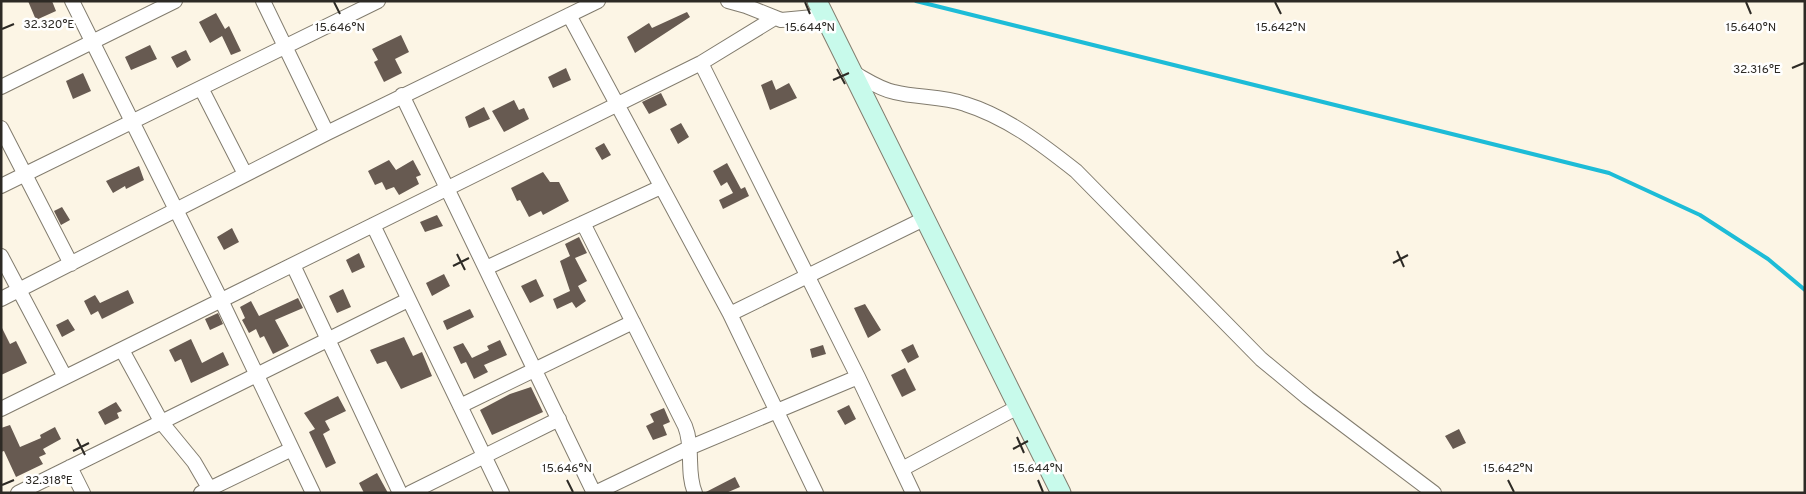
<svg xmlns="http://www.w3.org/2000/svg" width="1806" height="494" viewBox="0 0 1806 494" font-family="Overpass,sans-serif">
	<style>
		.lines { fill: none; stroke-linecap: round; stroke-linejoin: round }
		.stream { stroke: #1dbcd7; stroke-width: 4 }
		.building { fill: #675a51 }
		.street-casing { stroke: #827c6e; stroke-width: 16 }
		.secondary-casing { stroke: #827c6e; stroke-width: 21 }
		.street { stroke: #fff; stroke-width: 14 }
		.secondary { stroke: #c8faeb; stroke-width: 19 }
		.ticks { fill: none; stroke: #2d2a25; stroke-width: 2 }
		.ticks-label { font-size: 12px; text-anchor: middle; fill: #2d2a25; stroke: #fff; stroke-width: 5; stroke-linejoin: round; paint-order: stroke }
	</style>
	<rect width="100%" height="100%" fill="#fcf5e5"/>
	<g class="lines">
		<path class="stream" d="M916,1L1609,173L1700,215L1768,259L1805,290"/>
	</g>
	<path class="building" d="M28,1H52L56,11L36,20Z
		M687,12L690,17L635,53L627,37L649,23L652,28Z
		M216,13L225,29L229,26L241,51L231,55L222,36L210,43L199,22Z
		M401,35L409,52L395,59L402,73L384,82L374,62L378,60L372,49Z
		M150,45L157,59L131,70L125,57Z
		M186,50L191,60L177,68L171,57Z
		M566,68L571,80L553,88L548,77Z
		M83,73L91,91L73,99L66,81Z
		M772,80L776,90L789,83L797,98L770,110L761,85Z
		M661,93L667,105L649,114L642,102Z
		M514,100L519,110L524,108L529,119L504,132L492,111Z
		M484,107L490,119L469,128L465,117Z
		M681,123L689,137L678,144L670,129Z
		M604,143L611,155L602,160L595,148Z
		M389,160L396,170L413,160L421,175L416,177L419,184L399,195L394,187L386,190L382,182L375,185L368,171Z
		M727,163L741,189L745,187L749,196L723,209L719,200L733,193L727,182L721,186L713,171Z
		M139,166L144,180L126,189L125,186L113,193L106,181Z
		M543,172L550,182H559L569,201L543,215L541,211L529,217L520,200L517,201L511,188Z
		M62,207L70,220L61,225L54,211Z
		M437,215L443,226L425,232L420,222Z
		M232,228L239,242L224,250L217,237Z
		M579,237L587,253L575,258L587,281L578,286L586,301L576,308L572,302L557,309L553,299L570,291L560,261L570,256L565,244Z
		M359,253L365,267L352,273L346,260Z
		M444,274L450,286L432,296L426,283Z
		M536,279L544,296L530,303L521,286Z
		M343,289L351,307L337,313L329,296Z
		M128,290L134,303L102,319L98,311L91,315L84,301L95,295L100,303Z
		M298,298L303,308L275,320L289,346L273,354L264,336L260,338L256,329L249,333L242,320L245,318L240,307L251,301L259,316Z
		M865,304L881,330L868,338L854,308Z
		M470,309L474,317L447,330L443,321Z
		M218,313L223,324L210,330L205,319Z
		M68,319L75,330L62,337L56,325Z
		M1,326L10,344L16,341L27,363L1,375Z
		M404,337L413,356L422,352L432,376L401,389L386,361L377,364L370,350Z
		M191,339L202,363L223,352L229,365L191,383L181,359L175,362L169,350Z
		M500,340L507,355L484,365L488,372L474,379L466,362L461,364L453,347L463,343L472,358L489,350L487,346Z
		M913,344L919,357L908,363L901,350Z
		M823,345L826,354L812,358L810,349Z
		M905,368L916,390L902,397L891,375Z
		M531,387L543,412L492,435L480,410L510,394Z
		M338,396L346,411L325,421L330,430L323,434L336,463L326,468L309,432L315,429L304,413Z
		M116,402L122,411L117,413L119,418L105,425L98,412Z
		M849,405L856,419L845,425L837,411Z
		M664,408L670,422L663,425L667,435L653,440L646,426L654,422L650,414Z
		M10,425L20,447L41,438L40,435L55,427L61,439L43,449L46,454L39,457L43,464L16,477L4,451L1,452V428Z
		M1459,429L1466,443L1453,449L1445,436Z
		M377,473L388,493H364L359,483Z
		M735,477L740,487L726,493H704Z"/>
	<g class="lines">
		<defs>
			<path id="street" d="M72,1L221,300L313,493
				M263,1L327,133
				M728,1L746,6L781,20L824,16
				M569,15L730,314L816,493
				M701,63L858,377L913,493
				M852,72C865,79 879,89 894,92C918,98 942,96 965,104C1007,117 1043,145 1076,171L1261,359L1308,398L1434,493
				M1,87L175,1
				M201,88L245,174
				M402,95L594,493
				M1,128L71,264
				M1,186L378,1
				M583,223L685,426C694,448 686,472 695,493
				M373,225L502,493
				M1,256L65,377
				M293,265L400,493
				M486,268L661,187
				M1,299L327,133L598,1
				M730,314L926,218
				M122,350L162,423L194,462L212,493
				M460,406L633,322
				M1,409L701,63L773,19
				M70,467L83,493
				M902,469L1018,407
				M18,493L408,300
				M201,493L292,449
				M410,493L559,419
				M595,493L691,447L858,377"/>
			<path id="secondary" d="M817,1L1061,493"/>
		</defs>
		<use href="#street" class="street-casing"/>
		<use href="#secondary" class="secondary-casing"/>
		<use href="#street" class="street"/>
		<use href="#secondary" class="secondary"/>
	</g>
	<path class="ticks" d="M334,2L340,14M805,2L810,14M1275,2L1281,14M1746,2L1751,14M2,29L14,24M1792,68L1804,63M837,69L845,84M833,80L849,73M1397,251L1404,267M457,254L465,270M1393,263L1408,255M453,266L469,258M1017,437L1024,453M77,439L85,455M1013,449L1028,441M73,451L89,443M567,480L573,492M1038,480L1043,492M1508,480L1514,492M2,485L14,480"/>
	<g class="ticks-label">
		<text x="49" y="28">32.320°E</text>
		<text x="340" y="31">15.646°N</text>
		<text x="1281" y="31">15.642°N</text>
		<text x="1751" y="31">15.640°N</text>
		<text x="810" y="31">15.644°N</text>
		<text x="1757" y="73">32.316°E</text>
		<text x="567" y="472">15.646°N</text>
		<text x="1038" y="472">15.644°N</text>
		<text x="1508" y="472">15.642°N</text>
		<text x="49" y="484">32.318°E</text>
	</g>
	<rect width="1806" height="494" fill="none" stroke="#2d2a25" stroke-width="5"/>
</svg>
